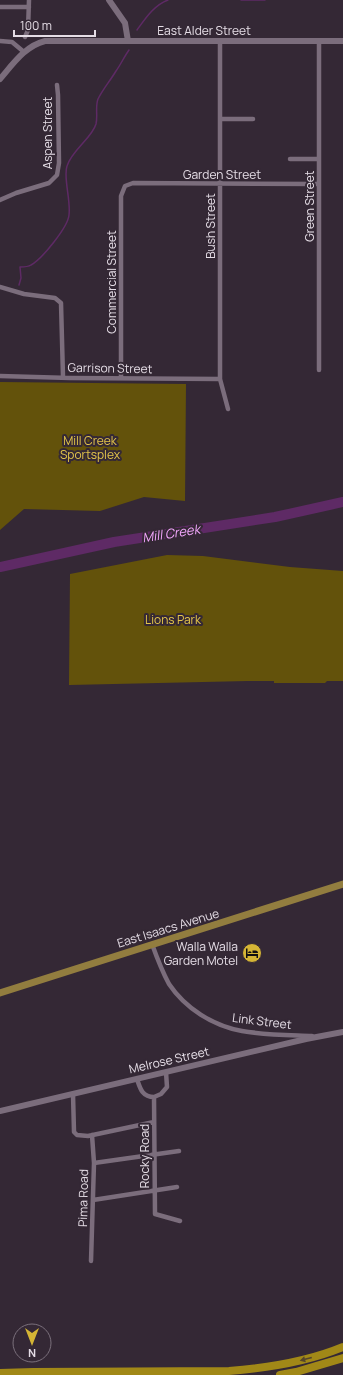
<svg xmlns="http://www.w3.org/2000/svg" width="343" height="1375" viewBox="0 0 343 1375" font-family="Manrope,sans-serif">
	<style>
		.green { fill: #63520b }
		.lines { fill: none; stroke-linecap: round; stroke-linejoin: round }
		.stream { stroke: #5e2a65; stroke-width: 1.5 }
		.river { stroke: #5e2a65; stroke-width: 10 }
		.street { stroke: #7b6d7c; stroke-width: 4.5 }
		.secondary { stroke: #7b6d7c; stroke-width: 6 }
		.primary { stroke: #927d3f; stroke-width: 7 }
		.highway { stroke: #a18817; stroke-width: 8 }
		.oneway { fill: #55452c }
		.labels { text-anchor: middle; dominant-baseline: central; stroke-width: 4; stroke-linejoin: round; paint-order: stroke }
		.street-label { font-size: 12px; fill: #e5dde6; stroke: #342835 }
		.park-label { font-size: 12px; fill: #e4c54a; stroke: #342835 }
		.poi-label { font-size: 12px; fill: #e5dde6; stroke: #342835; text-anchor: end }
		.water-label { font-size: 13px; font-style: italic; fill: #f4a8fe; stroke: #342835 }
	</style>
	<rect width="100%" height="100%" fill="#342835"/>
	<path class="green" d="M0,382L186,384L185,501L144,497L100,511L24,509L0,530Z
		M167,555L203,556L290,567L343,571V681H327L325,683H274V681H248L69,685L70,574Z"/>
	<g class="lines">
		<path class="stream" d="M241,0H265
			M137,30C145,19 154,5 168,0
			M19,285L21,278L20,267C23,267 28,267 31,265C42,259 68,227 69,215C71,200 63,177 67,166C72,150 92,138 96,124C98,116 95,107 98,99C103,89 110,81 116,71C121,64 124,57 129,50"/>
		<path class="river" d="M0,567L114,542L275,517L343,502"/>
		<path class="street" d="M0,7H29
			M25,37L28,30L29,0
			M0,41L12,42L24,52
			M220,41V379L228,409
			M319,41V370
			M221,119H253
			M290,159H319
			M0,200L16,193L49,183L57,175L59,163L58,95L57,85
			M0,287L24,294L55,298L61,303L63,377
			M0,376L70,378L220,379
			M121,378V196L125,186L133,183L319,184
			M152,944C157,958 162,971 169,984C185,1008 213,1026 242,1031C265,1035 289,1035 312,1036
			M166,1072L167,1087L161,1094L154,1097L155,1214L180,1221
			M137,1079C140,1088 142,1097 154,1097
			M73,1094L74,1132L77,1135L88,1136L154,1122
			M94,1163L179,1151
			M93,1200L177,1187
			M91,1261L94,1163L92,1135"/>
		<path class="secondary" d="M109,0L125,23L128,41
			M0,79C13,64 25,46 45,41H343
			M0,1111L306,1039L343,1032"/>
		<path class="primary" d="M0,993L343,884"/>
		<path class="highway" d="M0,1373L33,1372L229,1371C268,1368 307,1362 343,1347
			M280,1375L296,1372L343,1358"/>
	</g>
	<defs><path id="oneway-solid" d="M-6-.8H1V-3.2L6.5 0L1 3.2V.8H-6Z"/></defs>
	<use class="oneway" href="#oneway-solid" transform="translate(306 1359) rotate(165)"/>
	<defs>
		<symbol id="hotel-disc" viewBox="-11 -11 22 22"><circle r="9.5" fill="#d5b535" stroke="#342835"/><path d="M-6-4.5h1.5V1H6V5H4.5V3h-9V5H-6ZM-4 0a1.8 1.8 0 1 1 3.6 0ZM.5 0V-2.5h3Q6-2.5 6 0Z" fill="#111"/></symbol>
	</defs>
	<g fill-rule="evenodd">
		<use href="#hotel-disc" x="241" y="942" width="22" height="22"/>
	</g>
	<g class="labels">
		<g class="street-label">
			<text x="204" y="30">East Alder Street</text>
			<text transform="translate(47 133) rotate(-90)">Aspen Street</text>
			<text x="222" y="174">Garden Street</text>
			<text transform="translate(309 206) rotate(-90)">Green Street</text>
			<text transform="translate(210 226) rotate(-90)">Bush Street</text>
			<text transform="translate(111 282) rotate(-90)">Commercial Street</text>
			<text transform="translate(110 368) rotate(1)">Garrison Street</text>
			<text transform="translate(168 928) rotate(-17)">East Isaacs Avenue</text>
			<text transform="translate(262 1021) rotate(7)">Link Street</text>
			<text transform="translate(169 1060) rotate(-13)">Melrose Street</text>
			<text transform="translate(144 1156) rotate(-90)">Rocky Road</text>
			<text transform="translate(83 1198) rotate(-89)">Pima Road</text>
		</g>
		<g class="park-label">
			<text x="90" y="440">Mill Creek<tspan x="90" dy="14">Sportsplex</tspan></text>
			<text x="173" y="619">Lions Park</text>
		</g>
		<g class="poi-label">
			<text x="238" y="946">Walla Walla<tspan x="238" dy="14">Garden Motel</tspan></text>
		</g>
		<g class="water-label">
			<text transform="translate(171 533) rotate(-9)">Mill Creek</text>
		</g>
	</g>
	<g transform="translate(32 1343) rotate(180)"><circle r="19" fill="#342835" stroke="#7b707c"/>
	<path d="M0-3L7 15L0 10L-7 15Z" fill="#d5b535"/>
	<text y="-6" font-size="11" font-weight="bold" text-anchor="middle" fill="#e5dde6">N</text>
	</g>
	<path d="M14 30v6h81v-6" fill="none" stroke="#e5dde6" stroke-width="2"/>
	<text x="20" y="30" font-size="12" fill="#e5dde6" stroke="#342835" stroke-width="3" paint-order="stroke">100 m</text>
</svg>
